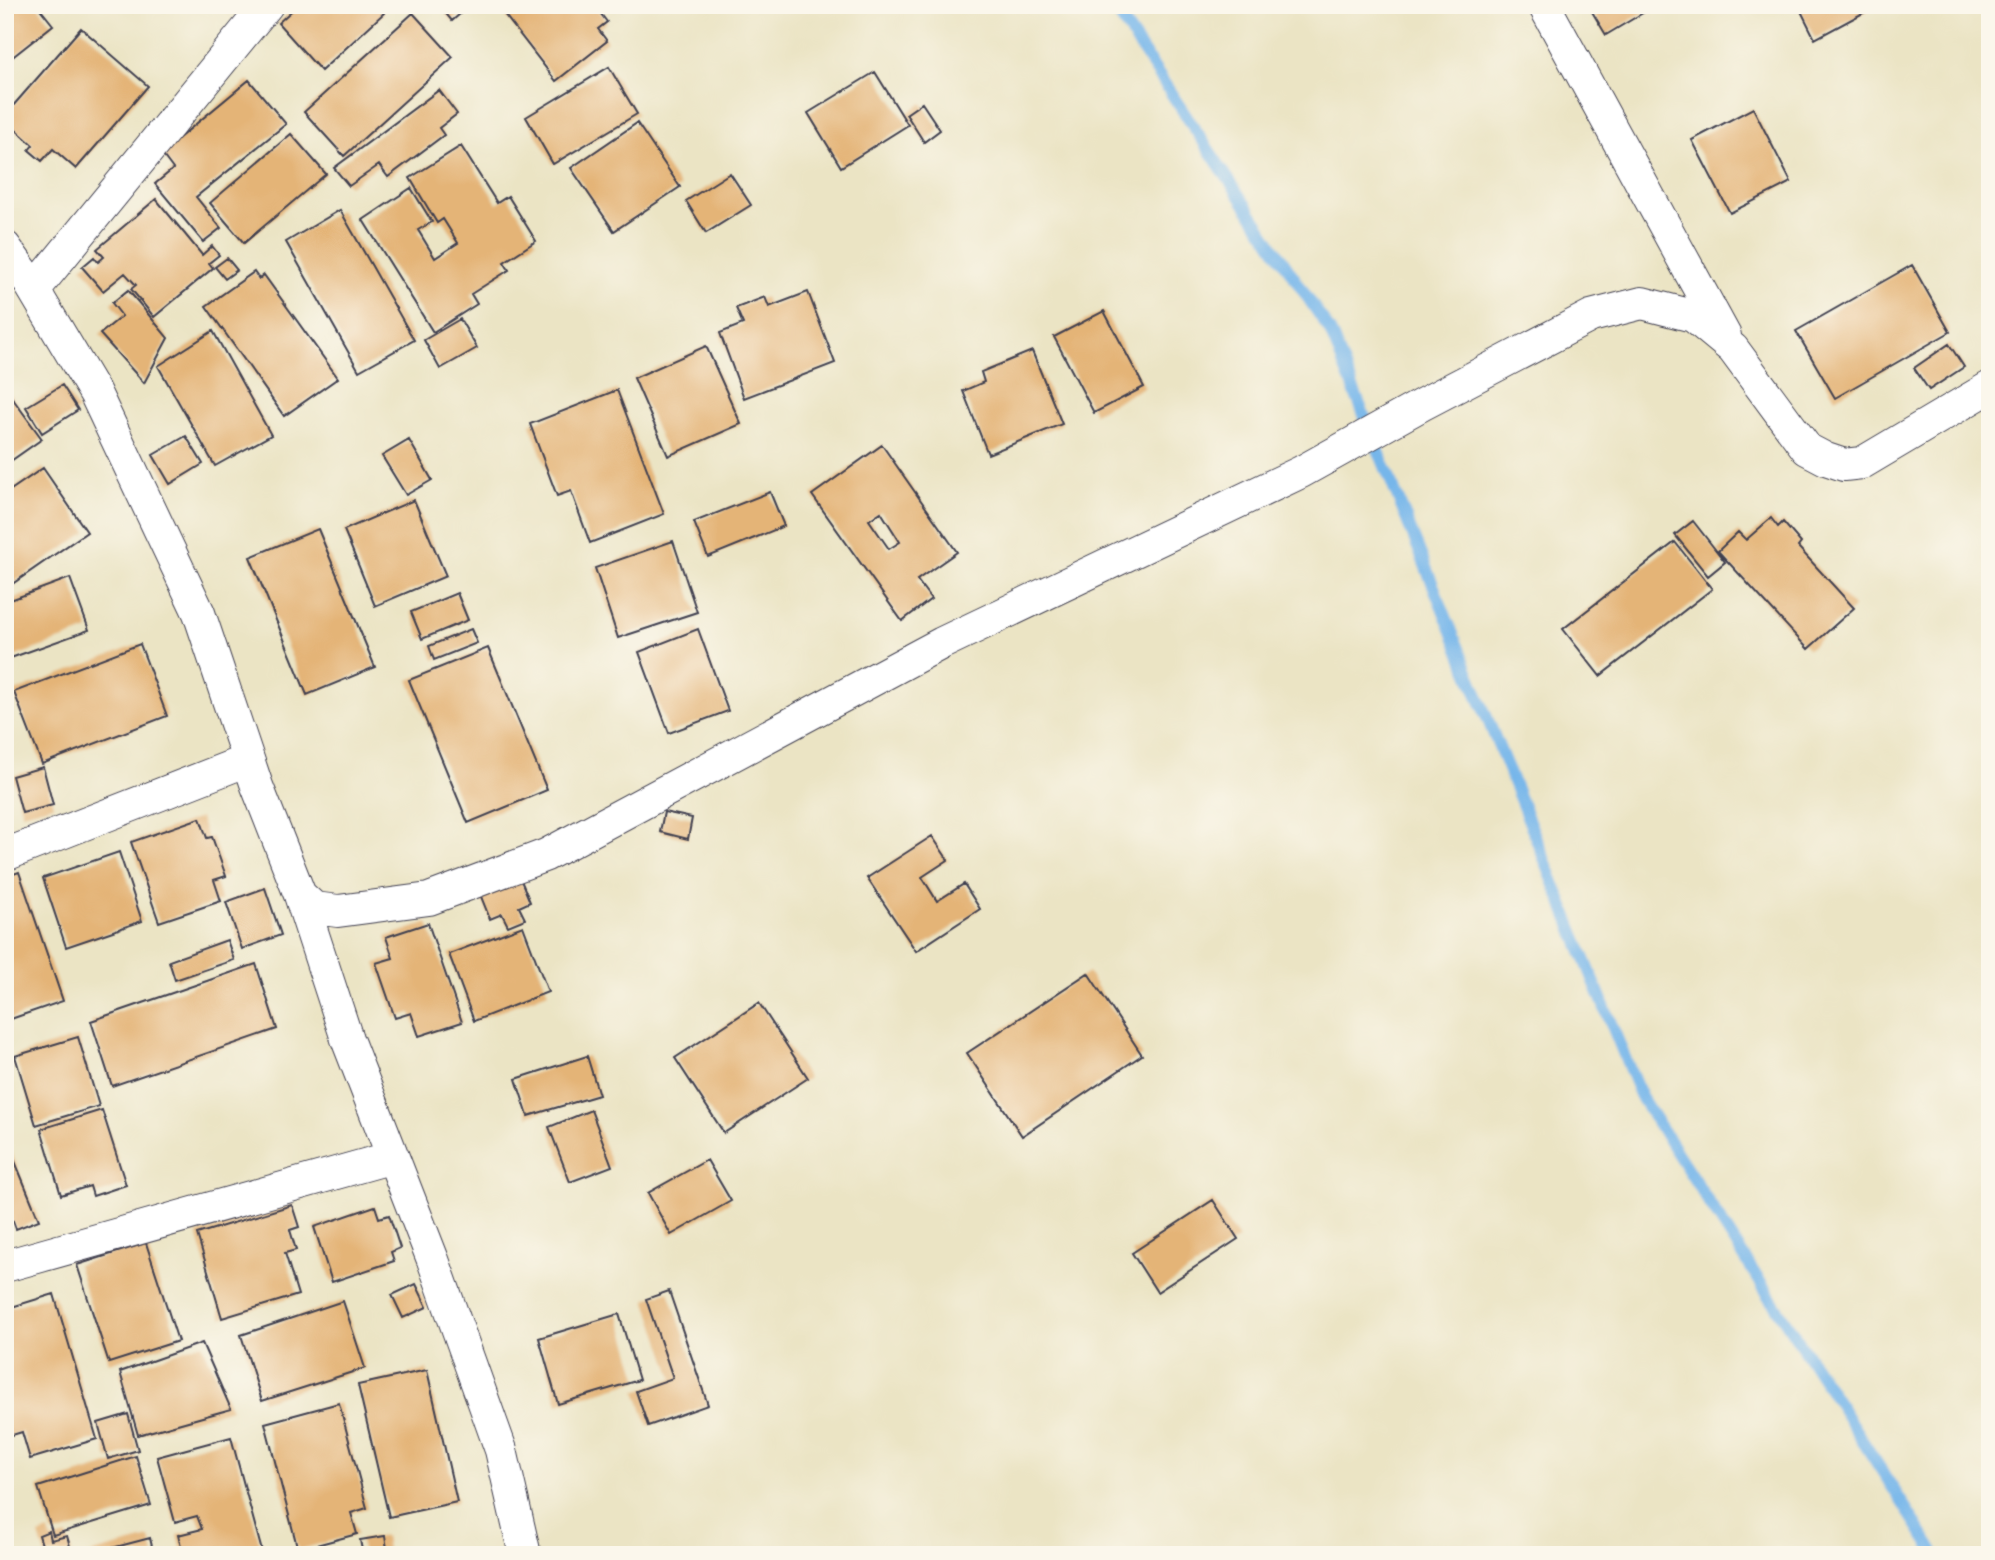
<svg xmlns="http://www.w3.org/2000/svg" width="1995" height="1560" viewBox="0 0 1995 1560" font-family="'Gochi Hand',sans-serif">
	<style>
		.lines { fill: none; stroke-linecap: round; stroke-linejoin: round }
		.stream { stroke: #76b6ea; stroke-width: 12 }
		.building { fill: #e4b477; fill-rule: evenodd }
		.street-casing { stroke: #403f50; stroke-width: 34 }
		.street { stroke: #fff; stroke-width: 32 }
	</style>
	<rect width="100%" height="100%" fill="#fbf7ec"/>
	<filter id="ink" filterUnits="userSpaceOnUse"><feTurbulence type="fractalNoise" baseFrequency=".0143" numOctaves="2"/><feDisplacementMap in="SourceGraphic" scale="14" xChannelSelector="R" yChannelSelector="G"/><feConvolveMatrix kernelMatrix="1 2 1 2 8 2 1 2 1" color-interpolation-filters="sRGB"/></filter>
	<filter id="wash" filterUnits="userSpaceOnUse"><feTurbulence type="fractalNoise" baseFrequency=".00686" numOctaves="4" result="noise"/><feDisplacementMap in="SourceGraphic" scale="28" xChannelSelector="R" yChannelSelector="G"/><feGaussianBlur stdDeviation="1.57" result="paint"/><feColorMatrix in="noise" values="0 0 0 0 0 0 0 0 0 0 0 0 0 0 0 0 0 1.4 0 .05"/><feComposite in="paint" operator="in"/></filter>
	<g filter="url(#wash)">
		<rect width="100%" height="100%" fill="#ebe4c4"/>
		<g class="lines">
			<path class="stream" d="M1112,5L1330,331L1641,1097L1936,1555"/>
		</g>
		<g id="blocks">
			<path class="building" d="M5,5H37L53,25L5,63Z
				M298,5H377L384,13L321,71L278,23Z
				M439,5H470L452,21Z
				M497,5H594L607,22L598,29L607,41L556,81Z
				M1588,5H1656L1606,35Z
				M1798,5H1878L1815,39Z
				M413,13L453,57L344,156L304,112Z
				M81,28L148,86L76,169L53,149L42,161L29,150L33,145L5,120V115Z
				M609,67L637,114L553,164L526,117Z
				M875,72L908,125L841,167L808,113Z
				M249,80L286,124L196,197L221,228L203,242L155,184L173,169L161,153Z
				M439,90L457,114L439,128L444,135L388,177L379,165L349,186L334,168Z
				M922,103L940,130L924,142L906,114Z
				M1753,108L1791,182L1730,213L1692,140Z
				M637,123L680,187L614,231L571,168Z
				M291,134L326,174L244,243L210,203Z
				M461,146L497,203L508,196L536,241L504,262L509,270L471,294L477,304L433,332L363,220L411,188L432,222L418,230L435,258L458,243L443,219L437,223L410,178Z
				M730,173L751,205L706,233L686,201Z
				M156,199L202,255L212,246L219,255L209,263L213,268L154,317L131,289L136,285L125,273L103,291L82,267L94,257L98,262L104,257L97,249Z
				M340,210L414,340L359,371L286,242Z
				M227,258L237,270L225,279L215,267Z
				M1912,265L1950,332L1835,398L1796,331Z
				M254,272L259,279L264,275L338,378L284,416L206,306Z
				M128,290L168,338L144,383L100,334L122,316L112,303Z
				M808,292L835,363L744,398L720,333L743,324L736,308L765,297L769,307Z
				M1104,311L1144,387L1094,413L1054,337Z
				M460,319L477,348L440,369L424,340Z
				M213,331L271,435L215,466L158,366Z
				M1949,344L1964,367L1929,390L1914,368Z
				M706,346L741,424L668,456L634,378Z
				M1032,351L1062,424L988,454L963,391L984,382L981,372Z
				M62,385L78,410L42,433L26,407Z
				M5,388L42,439L5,465Z
				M617,390L664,514L590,543L571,491L557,496L530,424Z
				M186,436L203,464L170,484L153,455Z
				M409,440L432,480L406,495L382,456Z
				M882,445L957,552L917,580L931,599L902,621L812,495ZM881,512L900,542L889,549L869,520Z
				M43,468L87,532L5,589V494Z
				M770,492L784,526L708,557L694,522Z
				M414,500L446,576L375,606L344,530Z
				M1771,518L1778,527L1783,522L1801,543L1798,547L1854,608L1808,649L1718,551L1738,532L1746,540Z
				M1693,521L1725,562L1708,576L1675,535Z
				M318,529L375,667L307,695L250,557Z
				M673,541L697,612L618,638L595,568Z
				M1675,542L1712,589L1600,676L1563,629Z
				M70,578L89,630L5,660V602Z
				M457,593L468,620L422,639L411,612Z
				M471,629L477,643L434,660L429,646Z
				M698,629L728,711L669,733L639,652Z
				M140,644L167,716L42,764L14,692Z
				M488,648L547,790L468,823L409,680Z
				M43,767L53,805L22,813L12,776Z
				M664,812L692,818L688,839L660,832Z
				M200,818L207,838L212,837L226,876L214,880L221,901L159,922L131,842Z
				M932,836L948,860L922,877L937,901L964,884L980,909L916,951L867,878Z
				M119,852L142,921L66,947L43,878Z
				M19,872L63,1001L5,1021V877Z
				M518,873L530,902L519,907L525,919L508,926L502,914L490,919L478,889Z
				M265,888L281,935L242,949L226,902Z
				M428,923L462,1022L419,1036L411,1013L395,1018L376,963L393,958L386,937Z
				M523,926L548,992L474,1021L449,954Z
				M227,940L234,960L175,980L169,961Z
				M256,964L277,1029L112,1086L91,1021Z
				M1088,973L1142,1055L1022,1136L967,1053Z
				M759,1003L808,1078L724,1133L675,1058Z
				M78,1037L99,1106L36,1125L15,1056Z
				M587,1056L599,1095L528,1116L516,1079Z
				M102,1110L126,1185L93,1196L90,1186L61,1195L41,1129Z
				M591,1110L612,1166L570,1182L549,1127Z
				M5,1137L39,1220L16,1229L13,1221L5,1225Z
				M707,1160L731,1201L671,1235L648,1193Z
				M1213,1200L1238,1239L1157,1292L1132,1253Z
				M292,1205L299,1227L290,1230L296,1250L285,1253L298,1295L222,1318L197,1234Z
				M375,1206L379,1218L389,1215L400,1248L391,1252L394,1261L332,1282L314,1227Z
				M146,1243L178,1341L109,1363L77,1265Z
				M416,1284L427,1307L403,1318L392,1295Z
				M669,1291L708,1405L648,1426L636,1391L673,1378L646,1299Z
				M54,1294L97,1439L30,1459L22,1432L9,1436L5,1422V1309Z
				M343,1301L365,1368L262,1401L241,1335Z
				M619,1314L639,1380L558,1404L539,1338Z
				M202,1343L231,1409L138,1435L120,1372Z
				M427,1370L457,1502L389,1517L358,1385Z
				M339,1403L367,1508L351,1513L357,1534L298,1550L265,1423Z
				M128,1414L138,1450L108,1459L98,1423Z
				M231,1437L263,1555H183L178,1535L202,1529L197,1516L175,1522L157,1457Z
				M136,1456L151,1505L53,1535L38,1487Z
				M49,1531L51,1540L67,1536L72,1553L45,1555L39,1535Z
				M385,1536L388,1555H363L360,1540Z
				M150,1538L154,1555H90L89,1554Z"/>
		</g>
	</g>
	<g filter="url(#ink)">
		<use href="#blocks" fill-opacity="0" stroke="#403f50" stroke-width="2"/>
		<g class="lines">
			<defs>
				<path id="street" d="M1544,5L1725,336
					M5,247L23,272L95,393L199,613L257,786L300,895L314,908L338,911L429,899L546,855L942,643L1301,472L1423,404L1591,316L1642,303L1693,316L1733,349L1807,449L1826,459L1844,465L1862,463L1990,387
					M34,290L267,5
					M5,855L248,760
					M300,895L347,1039L433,1260L501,1450L525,1555
					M5,1266L393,1157"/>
			</defs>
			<use href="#street" class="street-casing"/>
			<use href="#street" class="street"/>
		</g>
	</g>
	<rect width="1995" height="1560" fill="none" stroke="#fbf7ec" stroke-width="28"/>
</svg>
